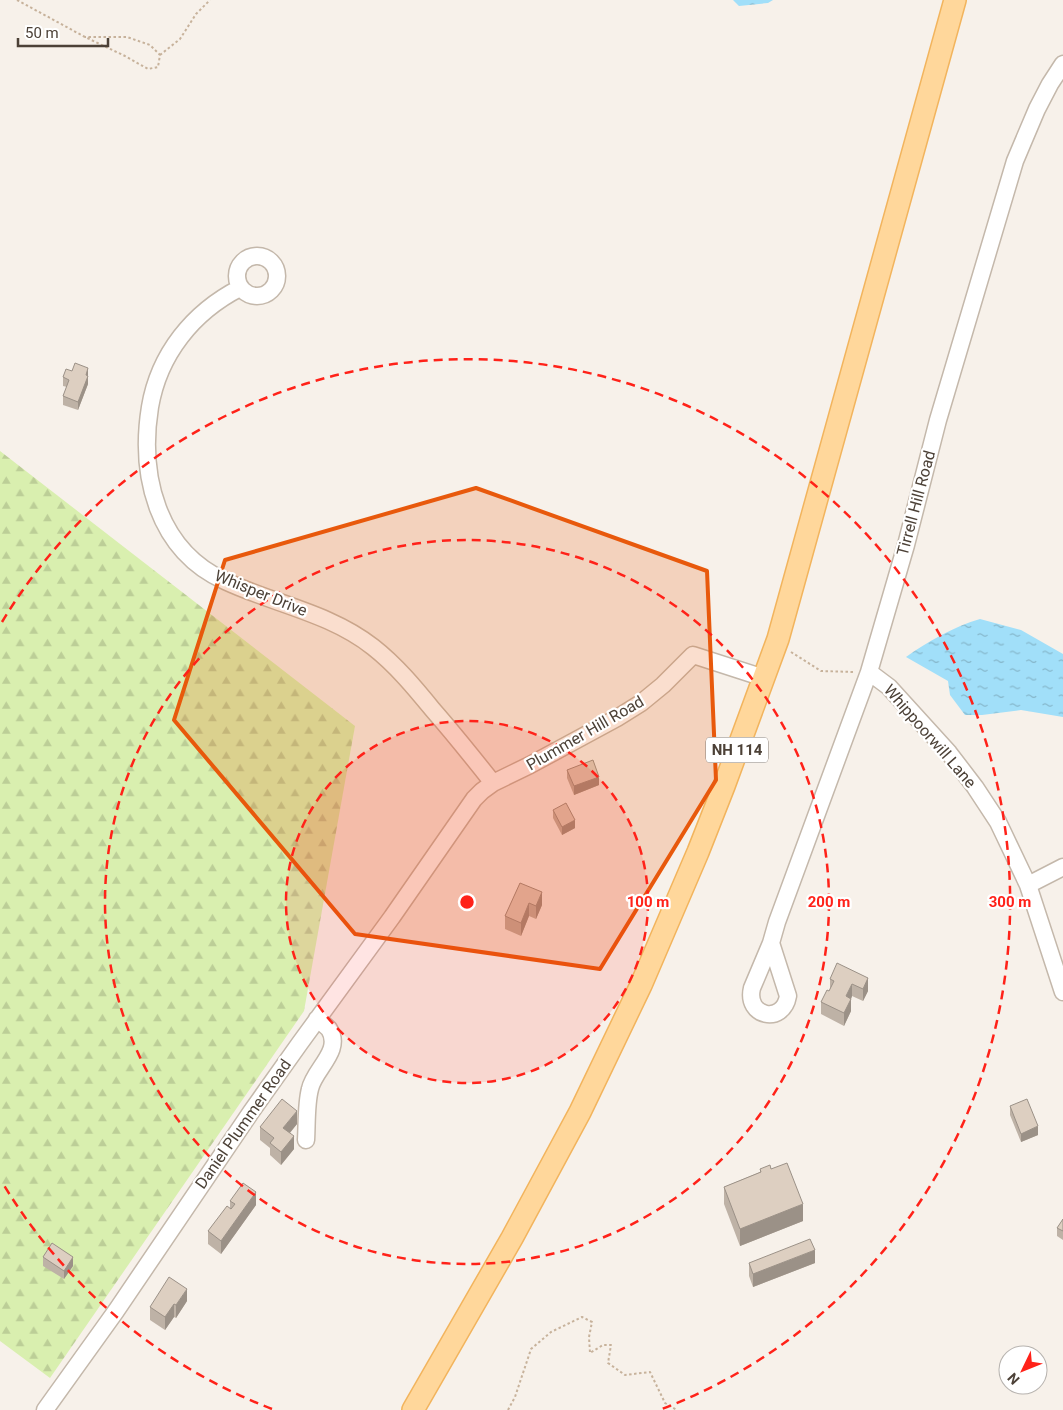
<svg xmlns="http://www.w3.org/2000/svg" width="1063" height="1410" viewBox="0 0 1063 1410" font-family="Roboto,sans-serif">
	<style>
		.forest { fill: url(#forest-firs) }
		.water { fill: url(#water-ripples) }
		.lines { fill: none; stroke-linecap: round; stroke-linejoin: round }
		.minor-casing { stroke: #c4b8ab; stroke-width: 19 }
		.major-casing { stroke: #f2b45d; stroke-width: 24 }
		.path { stroke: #c7b29b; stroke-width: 2; stroke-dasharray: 2.5 2.5; stroke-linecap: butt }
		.minor { stroke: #fff; stroke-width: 16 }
		.major { stroke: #ffd79b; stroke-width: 21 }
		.wall { fill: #beb2a6 }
		.shaded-wall { fill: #9b9187 }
		.building { fill: #ddcfc1; stroke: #9b9187 }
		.marked { fill: #e8590c; fill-opacity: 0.2; stroke: #e8590c; stroke-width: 4; stroke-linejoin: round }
		.ring { fill: none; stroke: #ff2219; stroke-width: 2.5; stroke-dasharray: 9 6 }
		.labels { text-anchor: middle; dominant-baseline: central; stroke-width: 4.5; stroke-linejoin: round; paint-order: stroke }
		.shield { fill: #fff; stroke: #827a73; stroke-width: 1 }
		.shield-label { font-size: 15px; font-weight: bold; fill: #4c4137 }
		.street-label { font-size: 16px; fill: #4c4137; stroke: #fff }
		.centre { fill: #ff2219; stroke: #fff; stroke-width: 2.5 }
		.ring-label { font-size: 15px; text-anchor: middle; font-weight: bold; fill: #ff2219; stroke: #fff; stroke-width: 4.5; stroke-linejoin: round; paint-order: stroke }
	</style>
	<defs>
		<pattern id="forest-firs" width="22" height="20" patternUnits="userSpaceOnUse" patternTransform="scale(1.25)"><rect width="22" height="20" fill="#d9efaf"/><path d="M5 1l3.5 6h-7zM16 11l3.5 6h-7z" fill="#bcce97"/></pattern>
		<pattern id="water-ripples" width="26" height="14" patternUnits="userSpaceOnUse" patternTransform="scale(1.25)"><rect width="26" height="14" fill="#a1dff9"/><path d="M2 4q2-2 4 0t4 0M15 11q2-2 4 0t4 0" fill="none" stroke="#85b6ca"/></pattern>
	</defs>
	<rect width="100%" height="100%" fill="#f7f1ea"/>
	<path class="forest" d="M0,451L355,726L304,1011L50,1378L0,1341Z"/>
	<path class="water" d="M733,0H773L768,3L739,6Z
		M980,619L1021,630L1063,654V717L1021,710L982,715H965L950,695L948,681L906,657C927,642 955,626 980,619Z"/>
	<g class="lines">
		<defs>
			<path id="minor" d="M237 276a20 20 0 1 1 40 0a20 20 0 1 1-40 0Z
				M240,288C193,312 159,354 150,407C139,475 157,550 225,581C274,604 330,613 373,647C396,665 415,688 433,710C454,734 474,759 493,783
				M869,672L889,687L949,753L975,787L998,822L1028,885L1063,992
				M1028,885L1063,867
				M771,943L788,996C783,1025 745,1017 752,988L771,943L777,922L869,672L906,545L938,420L1015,161L1037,109L1050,84L1063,64
				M306,1140C307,1124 306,1104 310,1089C314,1069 343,1051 329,1029C326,1026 321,1022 317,1019
				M45,1410L116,1311L251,1112L300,1043L392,917L474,799L482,791L493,783L530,765L617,718L641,703L663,685L693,655L764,678"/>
			<path id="major" d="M413,1410L512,1238L580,1112L641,985L698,852L724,786L778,639L955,0"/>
		</defs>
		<use href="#minor" class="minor-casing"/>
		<use href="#major" class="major-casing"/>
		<path class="path" d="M17,0L85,37L125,56L148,69L158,67L160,55L150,45L127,37H85
			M160,55L180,39L196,14L210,0
			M791,652L821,671L853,672
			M508,1410L515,1397L531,1349L551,1332L582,1317L592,1322L589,1337L590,1353L603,1345H611L608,1363L625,1375L650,1372L665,1403L677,1410"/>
		<use href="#minor" class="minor"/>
		<use href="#major" class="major"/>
	</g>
	<path class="wall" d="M88,368V384L78,410L63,405V396L67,387L63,386V377L72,371Z
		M567,770L599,785L574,795L567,778Z
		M553,810L575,828L562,835L553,818Z
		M520,883L542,905L536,919L529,916L521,936L505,929V916Z
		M868,978V991L863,1001L852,996L851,999V1011L844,1026L821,1014V1002L830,990V979Z
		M1010,1106L1038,1135L1021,1142L1010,1115Z
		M297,1124L290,1133L294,1149L281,1165L270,1155V1148L260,1140V1127Z
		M760,1169H771L803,1221L740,1246L724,1204V1187L760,1172Z
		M230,1201L256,1205L221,1254L208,1244V1231L230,1208Z
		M1063,1219V1240L1057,1236V1228Z
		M43,1257L73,1266L64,1279L43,1266Z
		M749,1263H815L753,1287L749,1276Z
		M187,1301L176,1318L174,1317L165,1330L150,1320V1307Z"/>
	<path class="shaded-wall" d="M88,368V384L78,410V402Z
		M599,777V785L574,795V786Z
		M575,820V828L562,835V827Z
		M542,892V905L536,919V906Z
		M529,903V916L521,936V923Z
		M868,978V991L863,1001V989Z
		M852,984V996L851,999V1011L844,1026V1013L846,996Z
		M297,1111V1124L283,1141V1128Z
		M1038,1126V1135L1021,1142V1134Z
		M294,1136V1149L281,1165V1152Z
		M256,1192V1205L221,1254V1241Z
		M803,1204V1221L740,1246V1229Z
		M815,1250V1263L753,1287V1274Z
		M73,1257V1266L64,1279V1271Z
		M187,1289V1301L176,1318V1305Z
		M174,1304V1317L165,1330V1317Z"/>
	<path class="building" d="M75,363L88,368L86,375L88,376L78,402L63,396L69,380L63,377L66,369L72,371Z
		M593,760L599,777L574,786L567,770Z
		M566,803L575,820L562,827L553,810Z
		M520,883L542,892L536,906L529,903L521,923L505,916Z
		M837,963L868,978L863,989L852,984L846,996L851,999L844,1013L821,1002L827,990L829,991L834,981L830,979Z
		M282,1099L297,1111L283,1128L294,1136L281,1152L270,1143L274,1138L260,1127Z
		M1027,1099L1038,1126L1021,1134L1010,1106Z
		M787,1163L803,1204L740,1229L724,1187L761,1172L760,1169L770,1165L771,1169Z
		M243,1183L256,1192L221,1241L208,1231L227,1206L231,1209L235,1204L230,1201Z
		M1063,1219V1231L1057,1228Z
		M810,1239L815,1250L753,1274L749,1263Z
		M52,1243L73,1257L64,1271L43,1257Z
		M169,1277L187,1289L176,1305L174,1304L165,1317L150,1307Z"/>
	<path class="marked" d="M476,488L707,571L716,780L600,969L355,934L174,720L225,560Z"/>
	<circle cx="467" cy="902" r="181" fill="#ff2219" fill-opacity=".12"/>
	<g class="ring">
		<circle cx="467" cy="902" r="181"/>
		<circle cx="467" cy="902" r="362"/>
		<path d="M272 1409A543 543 0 0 1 2 1182M2 622A543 543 0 1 1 662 1409"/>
	</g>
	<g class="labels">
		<rect class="shield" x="706" y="737.5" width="62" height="25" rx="4"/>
		<g class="shield-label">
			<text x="737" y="750">NH 114</text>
		</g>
		<g class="street-label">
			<text transform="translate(916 503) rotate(-75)">Tirrell Hill Road</text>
			<text transform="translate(261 593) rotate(22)">Whisper Drive</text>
			<text transform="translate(585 733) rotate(-30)">Plummer Hill Road</text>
			<text transform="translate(930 736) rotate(49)">Whippoorwill Lane</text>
			<text transform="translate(243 1124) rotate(-55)">Daniel Plummer Road</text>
		</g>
	</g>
	<circle cx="467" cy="902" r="8" class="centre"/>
	<g class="ring-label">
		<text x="648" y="907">100 m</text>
		<text x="829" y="907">200 m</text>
		<text x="1010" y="907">300 m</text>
	</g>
	<g transform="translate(1023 1370) rotate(227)"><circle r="24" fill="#ffffff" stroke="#b7b3af"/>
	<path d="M0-4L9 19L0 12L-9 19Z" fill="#ff2219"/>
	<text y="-8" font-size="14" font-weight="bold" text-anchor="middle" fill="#4c4137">N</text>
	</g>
	<path d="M18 38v8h90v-8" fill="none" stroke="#4c4137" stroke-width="2.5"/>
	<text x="25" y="38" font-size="15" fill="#4c4137" stroke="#ffffff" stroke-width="4" paint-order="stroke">50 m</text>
</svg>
